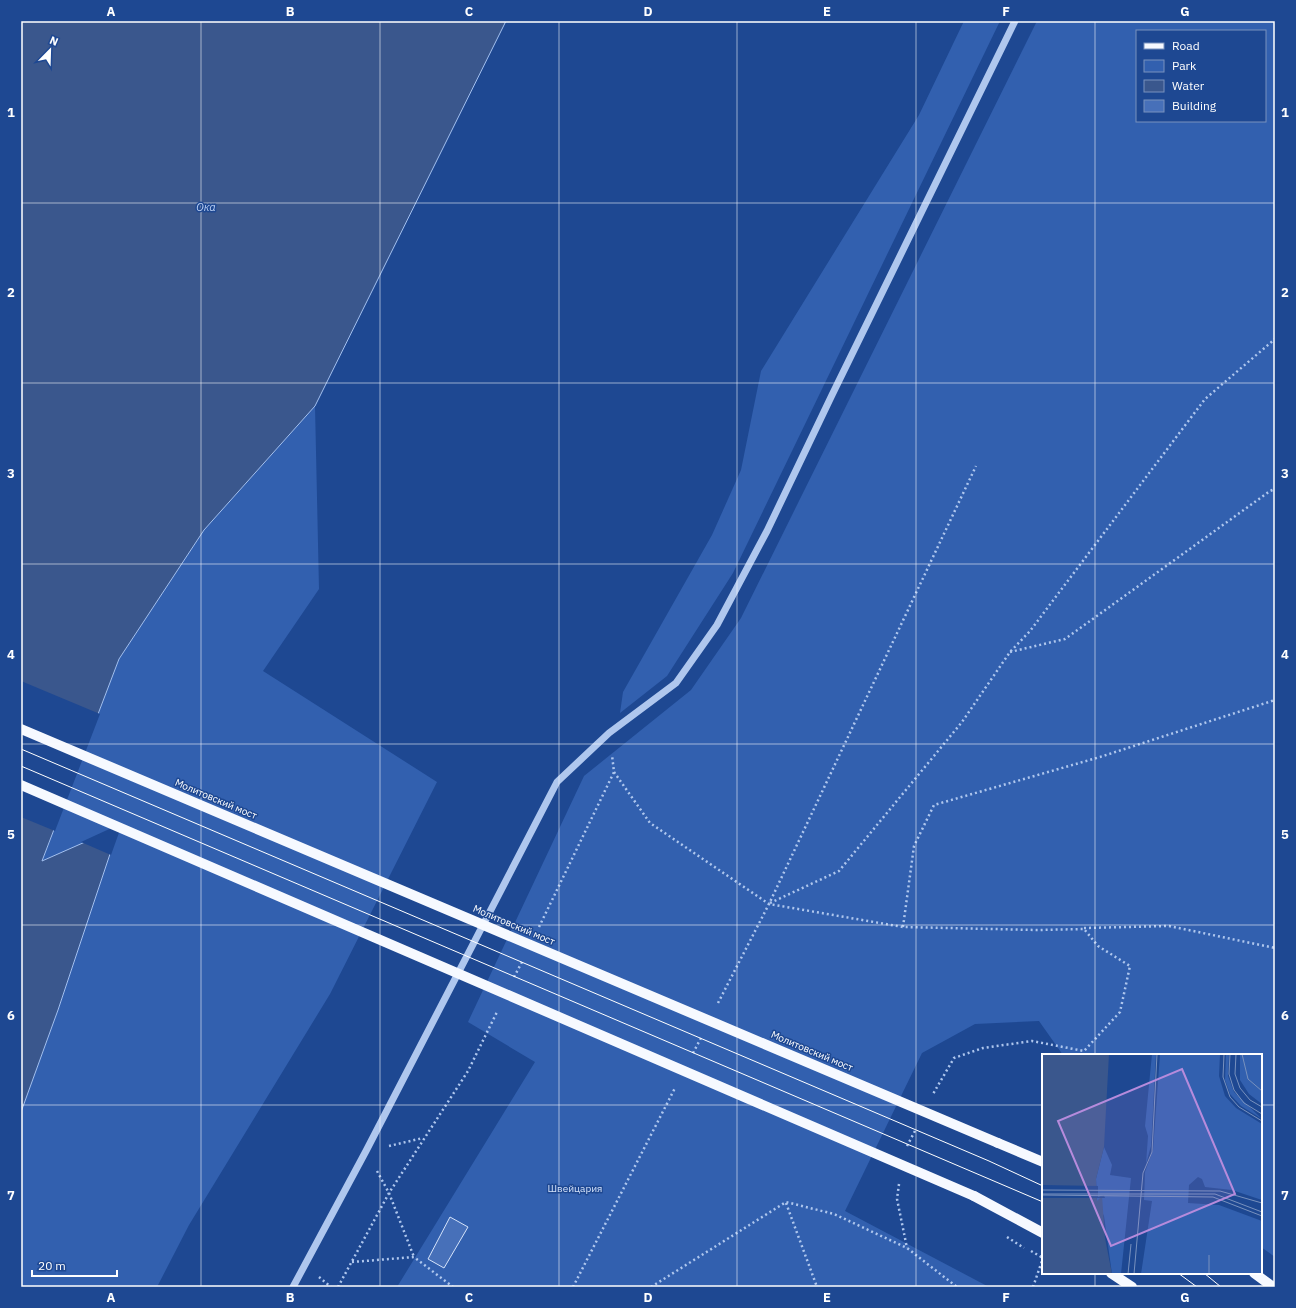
<svg xmlns="http://www.w3.org/2000/svg" width="1296" height="1308" viewBox="0 0 1296 1308" font-family="'IBM Plex Sans',sans-serif">
	<style>
		.green { fill: #3260af; fill-rule: evenodd }
		.water { fill: #3a578d; stroke: #a3c0ef }
		.pier { fill: #1e4892 }
		.building { fill: #4770b9; stroke: #d5e3fa }
		.lines { fill: none; stroke-linecap: round; stroke-linejoin: round }
		.path { stroke: #afc7ee; stroke-width: 2.5; stroke-dasharray: 2 3; stroke-linecap: butt }
		.minor { stroke: #afc7ee; stroke-width: 7 }
		.major { stroke: #f6f9ff; stroke-width: 10 }
		.tram { stroke: #fff; stroke-width: 1 }
		.major-bridge { stroke: #f6f9ff; stroke-width: 10 }
		.grid { fill: none; stroke: #fff; stroke-width: 1; stroke-opacity: 0.55 }
		.labels { text-anchor: middle; dominant-baseline: central; stroke-width: 3; stroke-linejoin: round; paint-order: stroke }
		.street-label { font-size: 10px; fill: #fff; stroke: #1e4892 }
		.park-label { font-size: 10px; fill: #d5e3fa; stroke: #1e4892 }
		.water-label { font-size: 11px; font-style: italic; fill: #bcd1f5; stroke: #1e4892 }
		.inset-road { fill: none; stroke: #7891be; stroke-width: 1 }
		.view { fill: #b68bdc; fill-opacity: 0.15; stroke: #b68bdc; stroke-width: 2 }
		.inset-edge { fill: none; stroke: #fff; stroke-width: 2 }
		.neatline { fill: none; stroke: #fff; stroke-width: 1.5 }
		.grid-label { font-size: 13px; text-anchor: middle; font-weight: bold; fill: #fff }
	</style>
	<rect width="100%" height="100%" fill="#1e4892"/>
	<path class="green" d="M964,21H1000L733,573L667,676L620,713L623,692L712,535L741,470L761,371L919,115Z
		M1037,21H1275V1257L1261,1247V1055H1063L1039,1021L975,1024L922,1053L845,1211L989,1287H397L535,1062L468,1022L584,776L691,690L741,618ZM1137,31H1265V121H1137Z
		M315,406L319,589L263,671L437,782L330,994L189,1225L157,1287H21V1112L58,1010L118,828L42,862L119,659L204,530Z"/>
	<path class="water" d="M21,21H506L315,406L204,530L119,659L42,861L119,827L58,1010L21,1112Z"/>
	<path class="pier" d="M21,681L100,714L55,831L21,817Z
		M118,825L121,827L111,855L81,842Z"/>
	<path class="building" d="M450,1217L468,1227L444,1268L428,1259Z"/>
	<g class="lines">
		<path class="path" d="M1010,652L1065,639L1270,491L1275,489
			M614,772L650,823L769,904L903,927L1037,930L1084,929L1098,946L1130,966L1120,1012L1084,1051L1032,1041L983,1048L954,1058L933,1094
			M770,903L839,871L962,722L1010,652L1030,631L1205,399L1275,339
			M539,927L614,772L612,755
			M903,927L914,846L934,805L1100,757L1275,700
			M1084,928L1169,926L1275,948
			M514,977L522,962
			M718,1003L769,904L976,466
			M693,1053L701,1038
			M389,1146L423,1138
			M907,1146L916,1129
			M377,1171L389,1193L414,1257
			M899,1184L897,1199L907,1248
			M786,1203L817,1287
			M1007,1237L1024,1248
			M1031,1251L1043,1258
			M352,1262L414,1257L453,1287
			M319,1277L331,1287
			M338,1287L389,1193L468,1071L497,1012
			M573,1287L675,1088
			M651,1287L786,1202L834,1214L907,1248L957,1287
			M1033,1287L1043,1258"/>
		<path class="minor" d="M293,1287L366,1151L557,782L609,733L676,683L717,625L767,531L832,395L1015,21"/>
		<path class="major" d="M998,1143L1043,1162
			M974,1196L1043,1233
			M1111,1273L1132,1287
			M1254,1273L1273,1287"/>
		<path class="tram" d="M21,749L989,1161L1043,1186
			M21,766L1043,1202
			M1178,1273L1197,1287
			M1204,1273L1221,1287"/>
		<path class="major-bridge" d="M21,729L998,1143
			M21,785L974,1196"/>
	</g>
	<path class="grid" d="M201,21V1287M380,21V1287M559,21V1287M737,21V1287M916,21V1287M1095,21V1055M21,203H1275M21,383H1275M21,564H1275M21,744H1275M21,925H1275M21,1105H1043M1261,1105H1275M1095,1273V1287"/>
	<g class="labels">
		<g class="street-label">
			<text transform="translate(216 799) rotate(23)">Молитовский мост</text>
			<text transform="translate(514 925) rotate(23)">Молитовский мост</text>
			<text transform="translate(812 1051) rotate(23)">Молитовский мост</text>
		</g>
		<g class="park-label">
			<text x="575" y="1188">Швейцария</text>
		</g>
		<g class="water-label">
			<text x="206" y="207">Ока</text>
		</g>
	</g>
	<g transform="translate(1042 1054)">
		<rect width="220" height="220" fill="#1e4892"/>
		<path d="M110,0H114L109,92L104,110L106,82L103,72ZM118,0H178L177,22L183,42L194,54L220,70V146L190,136L163,133L160,125L156,123L147,131L146,149L177,151L220,167V220H99L110,147L102,146L103,118L111,96ZM184,0H187L186,22L192,38L220,65L199,52L188,40L183,26ZM198,0H220V50L207,40L198,26ZM62,93L70,111L68,121L89,124L79,220H70L62,162L55,148L54,125Z" fill="#3260af"/>
		<path d="M0,0H67L62,93L54,125L55,147L60,142L63,184L70,220H0Z" fill="#3a578d"/>
		<path d="M0,131L56,132V143L62,141L63,144H0Z" fill="#1e4892"/>
		<path class="inset-road" d="M182,0L181,23L188,43L197,53L220,67M188,0L187,20L192,36L202,49L220,60M194,0L193,20L198,34L208,46L220,53M200,0L206,25L220,37M0,136L178,137L220,149M0,140H173L220,158M0,141L171,143L220,162M86,220L89,190M92,220L101,119L110,98L115,0M167,220V201"/>
		<path class="view" d="M140,15L193,140L69,192L16,67Z"/>
		<rect width="220" height="220" class="inset-edge"/>
	</g>
	<rect width="1296" height="1308" fill="none" stroke="#1e4892" stroke-width="44"/>
	<rect x="1136" y="30" width="130" height="92" fill="#1e4892" stroke="#7891be"/>
	<rect x="1144" y="43" width="20" height="6" fill="#f6f9ff" stroke="#7891be"/>
	<text x="1172" y="50" font-size="12" fill="#ffffff">Road</text>
	<rect x="1144" y="60" width="20" height="12" fill="#3260af" stroke="#7891be"/>
	<text x="1172" y="70" font-size="12" fill="#ffffff">Park</text>
	<rect x="1144" y="80" width="20" height="12" fill="#3a578d" stroke="#7891be"/>
	<text x="1172" y="90" font-size="12" fill="#ffffff">Water</text>
	<rect x="1144" y="100" width="20" height="12" fill="#4770b9" stroke="#7891be"/>
	<text x="1172" y="110" font-size="12" fill="#ffffff">Building</text>
	<g transform="translate(50 50) rotate(23)" stroke="#1e4892" stroke-width="3" paint-order="stroke">
	<path d="M0-3L7 15L0 10L-7 15Z" fill="#ffffff"/>
	<text y="-6" font-size="11" font-weight="bold" text-anchor="middle" fill="#ffffff">N</text>
	</g>
	<path d="M32 1270v6h85v-6" fill="none" stroke="#ffffff" stroke-width="2"/>
	<text x="38" y="1270" font-size="12" fill="#ffffff" stroke="#1e4892" stroke-width="3" paint-order="stroke">20 m</text>
	<rect x="22" y="22" width="1252" height="1264" class="neatline"/>
	<g class="grid-label">
		<text x="111" y="16">A</text>
		<text x="290" y="16">B</text>
		<text x="469" y="16">C</text>
		<text x="648" y="16">D</text>
		<text x="827" y="16">E</text>
		<text x="1006" y="16">F</text>
		<text x="1185" y="16">G</text>
		<text x="11" y="117">1</text>
		<text x="1285" y="117">1</text>
		<text x="11" y="297">2</text>
		<text x="1285" y="297">2</text>
		<text x="11" y="478">3</text>
		<text x="1285" y="478">3</text>
		<text x="11" y="659">4</text>
		<text x="1285" y="659">4</text>
		<text x="11" y="839">5</text>
		<text x="1285" y="839">5</text>
		<text x="11" y="1020">6</text>
		<text x="1285" y="1020">6</text>
		<text x="11" y="1200">7</text>
		<text x="1285" y="1200">7</text>
		<text x="111" y="1302">A</text>
		<text x="290" y="1302">B</text>
		<text x="469" y="1302">C</text>
		<text x="648" y="1302">D</text>
		<text x="827" y="1302">E</text>
		<text x="1006" y="1302">F</text>
		<text x="1185" y="1302">G</text>
	</g>
</svg>
